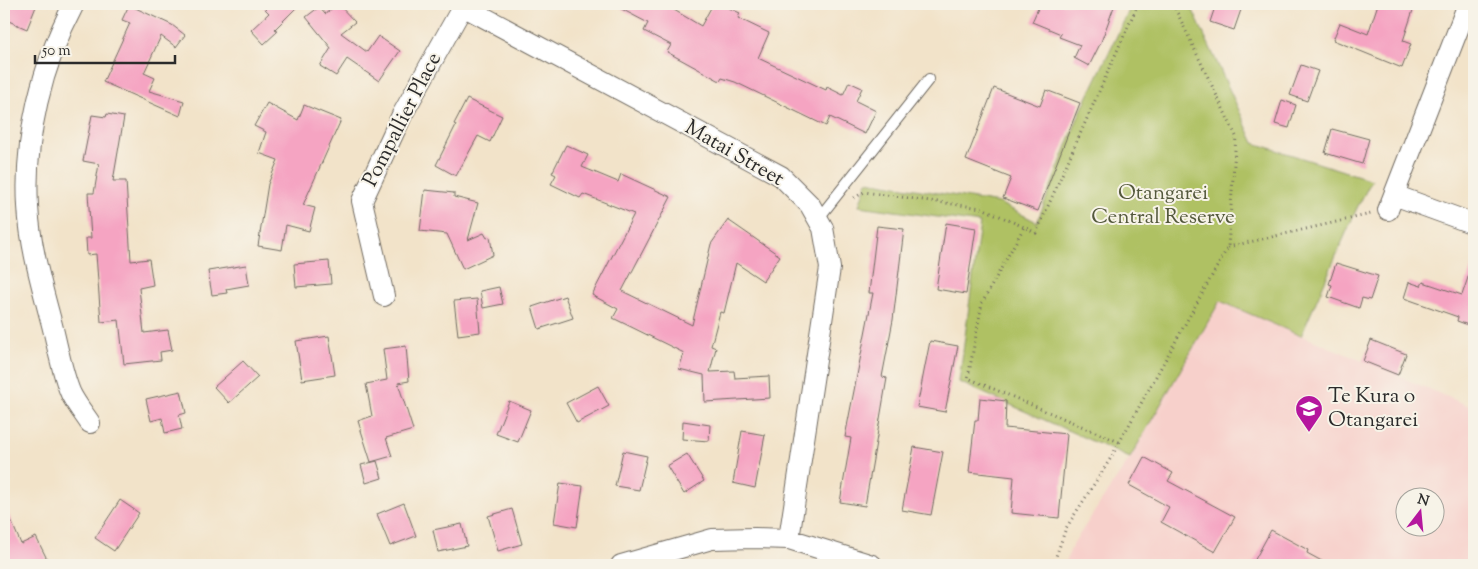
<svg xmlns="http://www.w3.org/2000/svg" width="1478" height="569" viewBox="0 0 1478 569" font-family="'Sorts Mill Goudy',serif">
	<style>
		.built { fill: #f7d0cb; fill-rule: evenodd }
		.green { fill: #afc164; stroke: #6d7648 }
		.building { fill: #f5a4c2 }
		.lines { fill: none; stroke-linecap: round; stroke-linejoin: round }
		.lane-casing { stroke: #716b62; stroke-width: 12 }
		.street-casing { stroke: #716b62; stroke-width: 22 }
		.path { stroke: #716b62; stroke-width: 3; stroke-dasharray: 1 4; stroke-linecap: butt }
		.lane { stroke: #fff; stroke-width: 10 }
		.street { stroke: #fff; stroke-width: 20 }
		.labels { text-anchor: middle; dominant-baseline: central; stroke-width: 4; stroke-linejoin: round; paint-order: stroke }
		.street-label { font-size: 21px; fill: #2b2b2b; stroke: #f7f3e8 }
		.park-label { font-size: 21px; fill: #53583c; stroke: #f7f3e8 }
		.poi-label { font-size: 21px; fill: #2b2b2b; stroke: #f7f3e8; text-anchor: start }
	</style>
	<rect width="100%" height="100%" fill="#f7f3e8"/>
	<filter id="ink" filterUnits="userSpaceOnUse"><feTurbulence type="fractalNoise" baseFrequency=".02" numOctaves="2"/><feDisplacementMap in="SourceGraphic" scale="10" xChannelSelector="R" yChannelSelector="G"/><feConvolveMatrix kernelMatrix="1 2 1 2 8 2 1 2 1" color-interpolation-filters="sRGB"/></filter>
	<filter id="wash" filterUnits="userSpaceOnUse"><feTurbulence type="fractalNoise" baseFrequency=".0096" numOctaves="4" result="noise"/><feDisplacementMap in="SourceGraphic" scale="20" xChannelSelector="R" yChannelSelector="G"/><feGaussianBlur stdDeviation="1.12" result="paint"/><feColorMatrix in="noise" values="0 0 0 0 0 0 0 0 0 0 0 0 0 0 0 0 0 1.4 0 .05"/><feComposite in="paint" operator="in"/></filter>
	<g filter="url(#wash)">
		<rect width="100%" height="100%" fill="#f2e3c9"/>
		<path class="built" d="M1220,301L1474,408V565H1064L1073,544L1130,458ZM1406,496H1436V526H1406Z"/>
		<path class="green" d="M1132,4H1190L1254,143L1372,180L1357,208L1301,336L1220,301L1130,458L959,382L980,223L859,206L867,181L999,203L1037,222L1079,115Z"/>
		<g id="blocks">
			<path class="building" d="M4,4H37L27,29L4,19Z
				M260,4H300L275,29L278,31L264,44L251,30L269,13Z
				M338,4L355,22L341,33L367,52L378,36L400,51L379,81L347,59L336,76L320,66L331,48L306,17L319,7L325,14Z
				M612,4H664L701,26L713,4H731L729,8L740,13L738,18L769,33L758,58L826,90L827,87L843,95L849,82L862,88L856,101L876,111L865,134L830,117L826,126L735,82L722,78L720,81L667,52L671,45L644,31L648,23Z
				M1040,4H1115L1101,42L1089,66L1074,58L1080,45L1059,37L1061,34L1032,22Z
				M1216,4H1243L1234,30L1210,22Z
				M1378,4H1415L1403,41L1411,44L1402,68L1333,40L1340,23L1368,34Z
				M129,5L172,25L185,35L176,47L161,36L144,73L155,78L149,91L184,101L180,116L103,82L130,23L122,20Z
				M1301,65L1318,71L1307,101L1290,95Z
				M994,88L1040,106L1046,90L1080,103L1038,211L1003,198L1011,178L966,160Z
				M467,99L502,116L490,142L478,136L456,176L436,165L456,125L454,124Z
				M1282,100L1296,105L1289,128L1275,124Z
				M267,103L298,120L304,105L341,120L303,205L315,208L309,231L286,225L282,250L258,246L268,184L278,160L259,153L266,132L254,126Z
				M107,114L124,117L113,181H126L131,261L149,259L153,285L139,288L144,333L168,330L172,350L160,352L161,360L124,364L119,320L101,322L96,254L87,255L86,238H91L88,193H94L99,164L83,161L92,115L106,117Z
				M1332,129L1369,139L1362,164L1325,153Z
				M566,145L588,155L582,167L618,182L621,174L671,197L622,291L692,325L711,244L728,220L780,256L763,281L736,263L724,313L720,312L711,346L716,348L710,372L734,371L735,378L769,376L770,398L705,402L704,375L679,369L684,353L613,318L618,309L592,295L634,214L583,194L580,198L551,184L556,175L552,173Z
				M425,190L454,193V197L478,203L468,240L484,233L487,238L490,237L493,255L463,269L447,234L420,231Z
				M946,223L976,228L966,294L936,289Z
				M877,226L904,229L893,320L882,377L887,378L865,506L840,502L851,438L845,437L873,293H869Z
				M329,261L331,284L296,287L294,264Z
				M1336,263L1378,276L1370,300L1362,298L1359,308L1328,297L1332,285L1329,284Z
				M246,265L249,285L226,289L227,293L212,295L208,271Z
				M1472,266H1474V327L1457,321L1458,317L1404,298L1409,282L1421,286L1423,282L1462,295Z
				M499,287L503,304L483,308L480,291Z
				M565,296L573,318L539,329L532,307Z
				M477,299L480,332L458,335L454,301Z
				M329,336L335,375L302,380L296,341Z
				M1371,340L1406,354L1398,375L1363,361Z
				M930,341L958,346L945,412L917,407Z
				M406,346L409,381L398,383L413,430L386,438L392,456L371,462L358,421L372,416L366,384L387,380L383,349Z
				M243,361L258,377L229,403L214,387Z
				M598,386L609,406L577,423L566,403Z
				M181,391L186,413L179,415L182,429L165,433L162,418L151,421L146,399Z
				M980,398L1006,401L1005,428L1067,434L1059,518L1011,513L1014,477L969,472L975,420H978Z
				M509,401L531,410L518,442L496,434Z
				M683,421L710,425L709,441L682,439Z
				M742,431L765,435L755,488L733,483Z
				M914,447L943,452L931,515L902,510Z
				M623,451L647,456L639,490L615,486Z
				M687,454L704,481L684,494L667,466Z
				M1144,457L1173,473L1168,481L1235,517L1215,552L1161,522L1169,507L1129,485Z
				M377,461L382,478L366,483L361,465Z
				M560,483L583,486L577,527L554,523Z
				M120,500L139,513L114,551L95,538Z
				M404,503L416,536L390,546L377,514Z
				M4,504L21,544L36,537L47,559L33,565H4Z
				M512,509L522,544L498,551L488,516Z
				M462,524L467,546L438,552L433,530Z
				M1271,530L1308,550L1307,553L1329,565H1252Z"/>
		</g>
	</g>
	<g filter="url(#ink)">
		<use href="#blocks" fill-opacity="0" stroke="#716b62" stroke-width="1"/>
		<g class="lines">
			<defs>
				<path id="lane" d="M818,219L929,79"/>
				<path id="street" d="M74,4C42,64 24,138 28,206C30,245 41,283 51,321C57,343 62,374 71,394C76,404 84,414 90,423
					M459,4L781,176L810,205L823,228L830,268L789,539
					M1394,195L1474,224
					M1388,210L1468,4
					M384,296L362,201L402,115L463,6
					M621,565L712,539L755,538L789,539L872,565"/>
			</defs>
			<use href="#lane" class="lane-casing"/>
			<use href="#street" class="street-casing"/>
			<path class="path" d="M854,198L864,192L982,208L1024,227
				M1228,247L1371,214
				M1119,442L968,378L982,303L1024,227L1036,233L1138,4
				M1053,565L1066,528L1109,461L1228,247L1236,136L1173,4"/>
			<use href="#lane" class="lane"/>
			<use href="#street" class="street"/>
		</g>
	</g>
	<defs>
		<symbol id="school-pin" viewBox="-11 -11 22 30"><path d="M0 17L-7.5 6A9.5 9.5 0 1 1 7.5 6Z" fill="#b5179e" stroke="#f7f3e8"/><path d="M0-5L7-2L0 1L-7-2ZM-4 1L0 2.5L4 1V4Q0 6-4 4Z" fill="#fff"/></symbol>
	</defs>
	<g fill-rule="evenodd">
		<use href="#school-pin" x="1293" y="393" width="32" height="43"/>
	</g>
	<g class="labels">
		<g class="street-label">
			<text transform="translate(403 120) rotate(-63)">Pompallier Place</text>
			<text transform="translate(734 154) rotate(30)">Matai Street</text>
		</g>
		<g class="park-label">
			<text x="1163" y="194">Otangarei<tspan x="1163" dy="24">Central Reserve</tspan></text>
		</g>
		<g class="poi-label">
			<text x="1328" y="397">Te Kura o<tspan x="1328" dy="24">Otangarei</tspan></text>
		</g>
	</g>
	<rect width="1478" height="569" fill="none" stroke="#f7f3e8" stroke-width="20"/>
	<g transform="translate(1420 512) rotate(16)"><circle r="24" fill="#f7f3e8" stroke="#a5a39c"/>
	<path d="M0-4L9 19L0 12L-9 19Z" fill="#b5179e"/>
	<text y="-8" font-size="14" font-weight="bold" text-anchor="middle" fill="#2b2b2b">N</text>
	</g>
	<path d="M35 55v8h140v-8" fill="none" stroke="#2b2b2b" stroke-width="2.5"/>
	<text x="42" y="55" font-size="15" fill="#2b2b2b" stroke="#f7f3e8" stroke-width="4" paint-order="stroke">50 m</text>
</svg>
